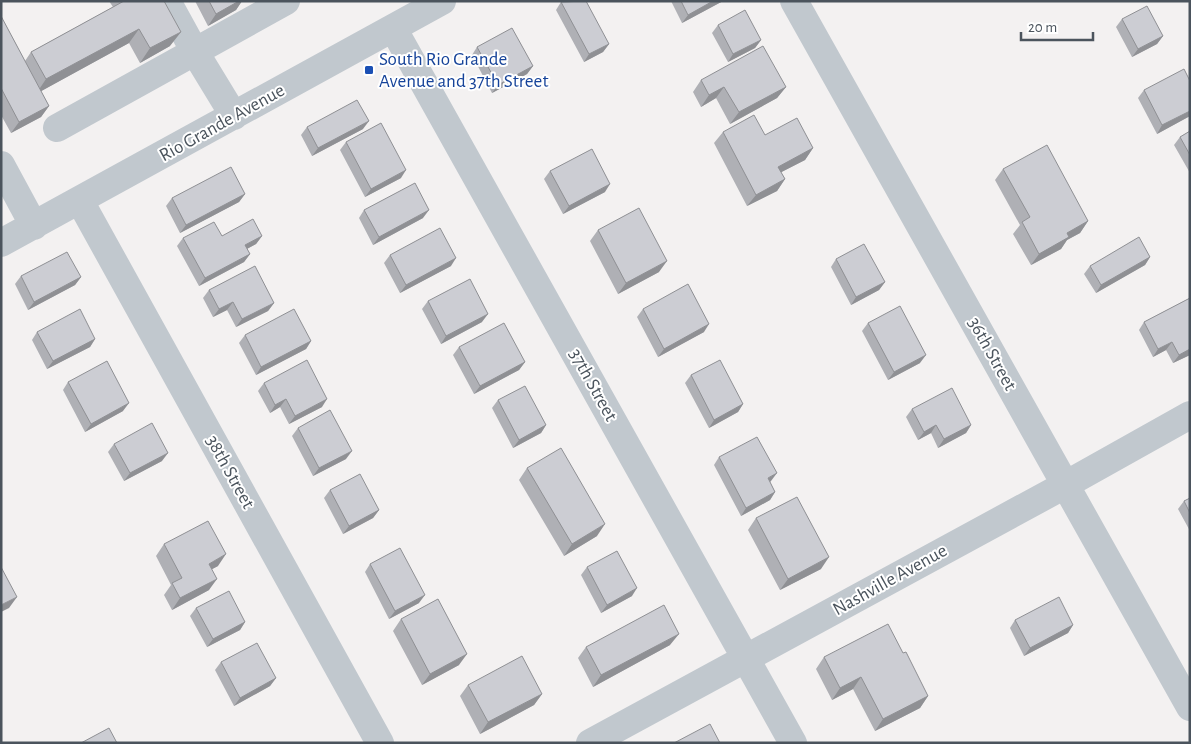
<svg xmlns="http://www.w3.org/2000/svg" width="1191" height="744" viewBox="0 0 1191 744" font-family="'Alegreya Sans',sans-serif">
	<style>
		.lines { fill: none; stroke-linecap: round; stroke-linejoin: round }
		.minor { stroke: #c1c8ce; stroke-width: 28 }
		.wall { fill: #afb0b5 }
		.shaded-wall { fill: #8f9094 }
		.building { fill: #cccdd3; stroke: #8f9094 }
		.transit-dot { fill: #1a4fb4; stroke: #fff; stroke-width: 2 }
		.labels { text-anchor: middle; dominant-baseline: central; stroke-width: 4; stroke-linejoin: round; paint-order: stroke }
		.transit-label { font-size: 19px; fill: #164399; stroke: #fff; text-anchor: start }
		.street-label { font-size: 19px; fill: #4b545d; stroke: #fff }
	</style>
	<rect width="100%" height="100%" fill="#f3f1f1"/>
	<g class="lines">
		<path class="minor" d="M167,1L195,52L234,116
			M794,1L1190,707
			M393,28L793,743
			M57,128L286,1
			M1,165L34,226
			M80,201L380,743
			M1,243L442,1
			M590,743L1065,485L1190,415"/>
	</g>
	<path class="wall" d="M109,1H164L170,46L140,63L129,43L41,91L49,106L41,117L11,133L1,115V16L25,61L31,52L113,7Z
		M195,1H242L236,10L208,26Z
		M671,1H723L682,23Z
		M561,2L609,44L603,52L584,62L556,10Z
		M1122,19L1163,36L1157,44L1132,57L1116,27Z
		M718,25L761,40L755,48L728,62L712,33Z
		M477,47L533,66L527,74L492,93L472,55Z
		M701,80L786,87L777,98L730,124L716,98L701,107L693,92Z
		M1190,81V116L1157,134L1138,98L1144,90Z
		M307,127L363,129L312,156L301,135Z
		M1190,131V173L1174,145L1180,137Z
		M723,132L813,148L805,160L781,172L785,179L777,191L747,206L714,143Z
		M346,142L401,178L365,197L340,150Z
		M1003,169L1088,221L1080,233L1067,240L1061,249L1031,265L1013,234L1020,225L995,180Z
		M550,171L605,192L563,214L544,179Z
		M245,194L239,202L180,233L166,206L172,198Z
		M364,210L423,218L373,245L359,218Z
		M598,230L659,272L618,294L590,241Z
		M222,236H262L256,244L247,249L250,254L244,262L199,286L177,246L183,238Z
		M390,255L451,266L400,293L384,263Z
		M1150,257L1145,265L1096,293L1084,274L1090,266Z
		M836,259L885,282L879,290L851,305L831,267Z
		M21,276L81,277L75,285L28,310L15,284Z
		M209,290L274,303L268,311L236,327L227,310L213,317L203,298Z
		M1190,298V355L1173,363L1166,350L1153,357L1139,330L1144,322Z
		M428,301L482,322L441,344L422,309Z
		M643,309L704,332L658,357L637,317Z
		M868,323L920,363L888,380L862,331Z
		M37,332L95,339L90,347L47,369L32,340Z
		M245,335L311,341L306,349L256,375L239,343Z
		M459,347L525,362L519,370L474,394L453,355Z
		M691,375L743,404L738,412L709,428L685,383Z
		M68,382L123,411L85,432L63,390Z
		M264,383L322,407L289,424L280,407L270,413L258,391Z
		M498,400L546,425L541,433L513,448L492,408Z
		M912,409L971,425L966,433L938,448L931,433L918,440L906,417Z
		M298,428L346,459L313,476L292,436Z
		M114,444L162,461L124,481L108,452Z
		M719,457L771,481L770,482L775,492L770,500L741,516L714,465Z
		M527,468L597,536L564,556L519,480Z
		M330,490L379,510L373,518L343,534L324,498Z
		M1190,498V531L1178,509L1184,501Z
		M756,518L821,569L780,590L748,530Z
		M164,544L218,566L212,569L209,590L172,610L164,595L171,585L156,556Z
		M370,564L419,603L389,619L365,572Z
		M587,567L632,596L601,613L581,575Z
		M196,608L245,622L240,630L207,647L190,616Z
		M401,619L459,665L422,685L393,631Z
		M1015,620L1073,625L1068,633L1024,656L1010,628Z
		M670,645L593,687L578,658L586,647Z
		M903,653L928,696L920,708L875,731L853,689L832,700L816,669L824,657Z
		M221,662L276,678L270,686L234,706L215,670Z
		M468,685L542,694L534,705L480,734L460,696Z"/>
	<path class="shaded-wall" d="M239,1H242L236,10L208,26L216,14Z
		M713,1H723L682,23L688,15Z
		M139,29L129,43L36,94L46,79Z
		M181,32L170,46L140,63L150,48Z
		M1163,36L1157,44L1132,57L1138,49Z
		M761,40L755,48L728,62L733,54Z
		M609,44L603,52L584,62L589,54Z
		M533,66L527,74L492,93L498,85Z
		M724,87L716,98L701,107L709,95Z
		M786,87L777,98L730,124L739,112Z
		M49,106L41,117L11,133L19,122Z
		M1190,111V116L1157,134L1162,125Z
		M369,121L363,129L312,156L318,148Z
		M813,148L805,160L770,178L778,167Z
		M406,170L401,178L365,197L371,189Z
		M785,179L777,191L747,206L756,195Z
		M610,184L605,192L563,214L569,206Z
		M245,194L239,202L180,233L186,225Z
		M429,210L423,218L373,245L379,237Z
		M1088,221L1080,233L1067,240L1061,249L1031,265L1039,254L1067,233Z
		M262,236L256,244L239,253L245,245Z
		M250,254L244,262L199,286L205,278Z
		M1150,257L1145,265L1096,293L1101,285Z
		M456,258L451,266L400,293L406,285Z
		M667,261L659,272L618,294L626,283Z
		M81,277L75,285L28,310L34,302Z
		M885,282L879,290L851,305L856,297Z
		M233,302L227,310L213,317L219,309Z
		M274,303L268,311L236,327L242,319Z
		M488,314L482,322L441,344L446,336Z
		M709,324L704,332L658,357L664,349Z
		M95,339L90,347L47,369L53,361Z
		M311,341L306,349L256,375L261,367Z
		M1172,342L1166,350L1153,357L1158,349Z
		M1190,349V355L1173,363L1179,355Z
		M926,355L920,363L888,380L894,372Z
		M525,362L519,370L474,394L480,386Z
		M286,399L280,407L270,413L275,405Z
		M327,399L322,407L289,424L295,416Z
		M129,403L123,411L85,432L91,424Z
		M743,404L738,412L709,428L714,420Z
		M546,425L541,433L513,448L519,440Z
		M936,425L931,433L918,440L924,432Z
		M971,425L966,433L938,448L944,439Z
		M352,451L346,459L313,476L319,468Z
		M168,453L162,461L124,481L130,473Z
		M777,473L771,481L762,486L768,478Z
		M775,492L770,500L741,516L746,508Z
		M379,510L373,518L343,534L349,526Z
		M605,524L597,536L564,556L572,544Z
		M226,554L218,566L201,575L209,564Z
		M829,557L821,569L780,590L788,579Z
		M217,579L209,590L172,610L180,598Z
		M637,588L632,596L601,613L607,605Z
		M425,595L419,603L389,619L395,611Z
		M17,597L9,608L1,612V605Z
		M245,622L240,630L207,647L213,639Z
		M1073,625L1068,633L1024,656L1030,648Z
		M679,634L670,645L593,687L601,675Z
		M467,654L459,665L422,685L430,674Z
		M861,677L853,689L832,700L840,688Z
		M276,678L270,686L234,706L240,698Z
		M542,694L534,705L480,734L488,722Z
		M928,696L920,708L875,731L883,719Z"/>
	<path class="building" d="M124,1H164L181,32L150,48L139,29L46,79L31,52Z
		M209,1H239L216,14Z
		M586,1L609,44L589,54L561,2Z
		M681,1H713L688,15Z
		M1147,6L1163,36L1138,49L1122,19Z
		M745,10L761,40L733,54L718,25Z
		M1,16L49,106L19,122L1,88Z
		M512,28L533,66L498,85L477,47Z
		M763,46L786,87L739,112L724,87L709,95L701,80Z
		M1184,69L1190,81V111L1162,125L1144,90Z
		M357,100L369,121L318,148L307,127Z
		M754,115L765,135L797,118L813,148L778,167L785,179L756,195L723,132Z
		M381,123L406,170L371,189L346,142Z
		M1190,131V155L1180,137Z
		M1047,145L1088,221L1067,233L1069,237L1039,254L1022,222L1030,217L1003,169Z
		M592,149L610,184L569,206L550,171Z
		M231,167L245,194L186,225L172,198Z
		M415,183L429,210L379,237L364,210Z
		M639,208L667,261L626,283L598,230Z
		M253,219L262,236L245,245L250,254L205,278L183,238L214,222L222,236Z
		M440,228L456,258L406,285L390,255Z
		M1139,237L1150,257L1101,285L1090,266Z
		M864,244L885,282L856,297L836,259Z
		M67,252L81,277L34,302L21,276Z
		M255,266L274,303L242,319L233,302L219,309L209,290Z
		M470,279L488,314L446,336L428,301Z
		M688,284L709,324L664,349L643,309Z
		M1190,298V349L1179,355L1172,342L1158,349L1144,322Z
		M900,306L926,355L894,372L868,323Z
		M80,309L95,339L53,361L37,332Z
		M294,309L311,341L261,367L245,335Z
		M504,323L525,362L480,386L459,347Z
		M307,360L327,399L295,416L286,399L275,405L264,383Z
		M720,360L743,404L714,420L691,375Z
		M107,361L129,403L91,424L68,382Z
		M525,386L546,425L519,440L498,400Z
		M952,388L971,425L944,439L936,425L924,432L912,409Z
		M330,410L352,451L319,468L298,428Z
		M152,423L168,453L130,473L114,444Z
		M757,437L777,473L768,478L775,492L746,508L719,457Z
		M561,448L605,524L572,544L527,468Z
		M360,474L379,510L349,526L330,490Z
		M797,497L829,557L788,579L756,518Z
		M1190,498V513L1184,501Z
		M208,521L226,554L209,564L217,579L180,598L172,583L182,578L164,544Z
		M400,548L425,595L395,611L370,564Z
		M617,551L637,588L607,605L587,567Z
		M1,567L17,597L1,605Z
		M229,591L245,622L213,639L196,608Z
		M1059,597L1073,625L1030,648L1015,620Z
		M438,599L467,654L430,674L401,619Z
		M664,605L679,634L601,675L586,647Z
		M888,624L903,653L906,652L928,696L883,719L861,677L840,688L824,657Z
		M257,643L276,678L240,698L221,662Z
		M522,656L542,694L488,722L468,685Z
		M710,724L720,743H674Z
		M109,728L117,743H81Z"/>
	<rect class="transit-dot" x="364" y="65" width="10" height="10" rx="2.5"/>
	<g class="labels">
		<g class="transit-label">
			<text x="379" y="59">South Rio Grande<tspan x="379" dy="22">Avenue and 37th Street</tspan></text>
		</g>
		<g class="street-label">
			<text transform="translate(222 123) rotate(-29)">Rio Grande Avenue</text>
			<text transform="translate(992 354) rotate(61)">36th Street</text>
			<text transform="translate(593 385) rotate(61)">37th Street</text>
			<text transform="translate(230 472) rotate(61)">38th Street</text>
			<text transform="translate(890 580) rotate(-29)">Nashville Avenue</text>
		</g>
	</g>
	<rect width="1191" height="744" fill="none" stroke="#4b545d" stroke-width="5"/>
	<path d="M1021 32v8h72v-8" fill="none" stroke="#4b545d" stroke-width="2.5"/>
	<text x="1028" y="32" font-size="15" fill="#4b545d" stroke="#ffffff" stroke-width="4" paint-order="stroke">20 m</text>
</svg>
